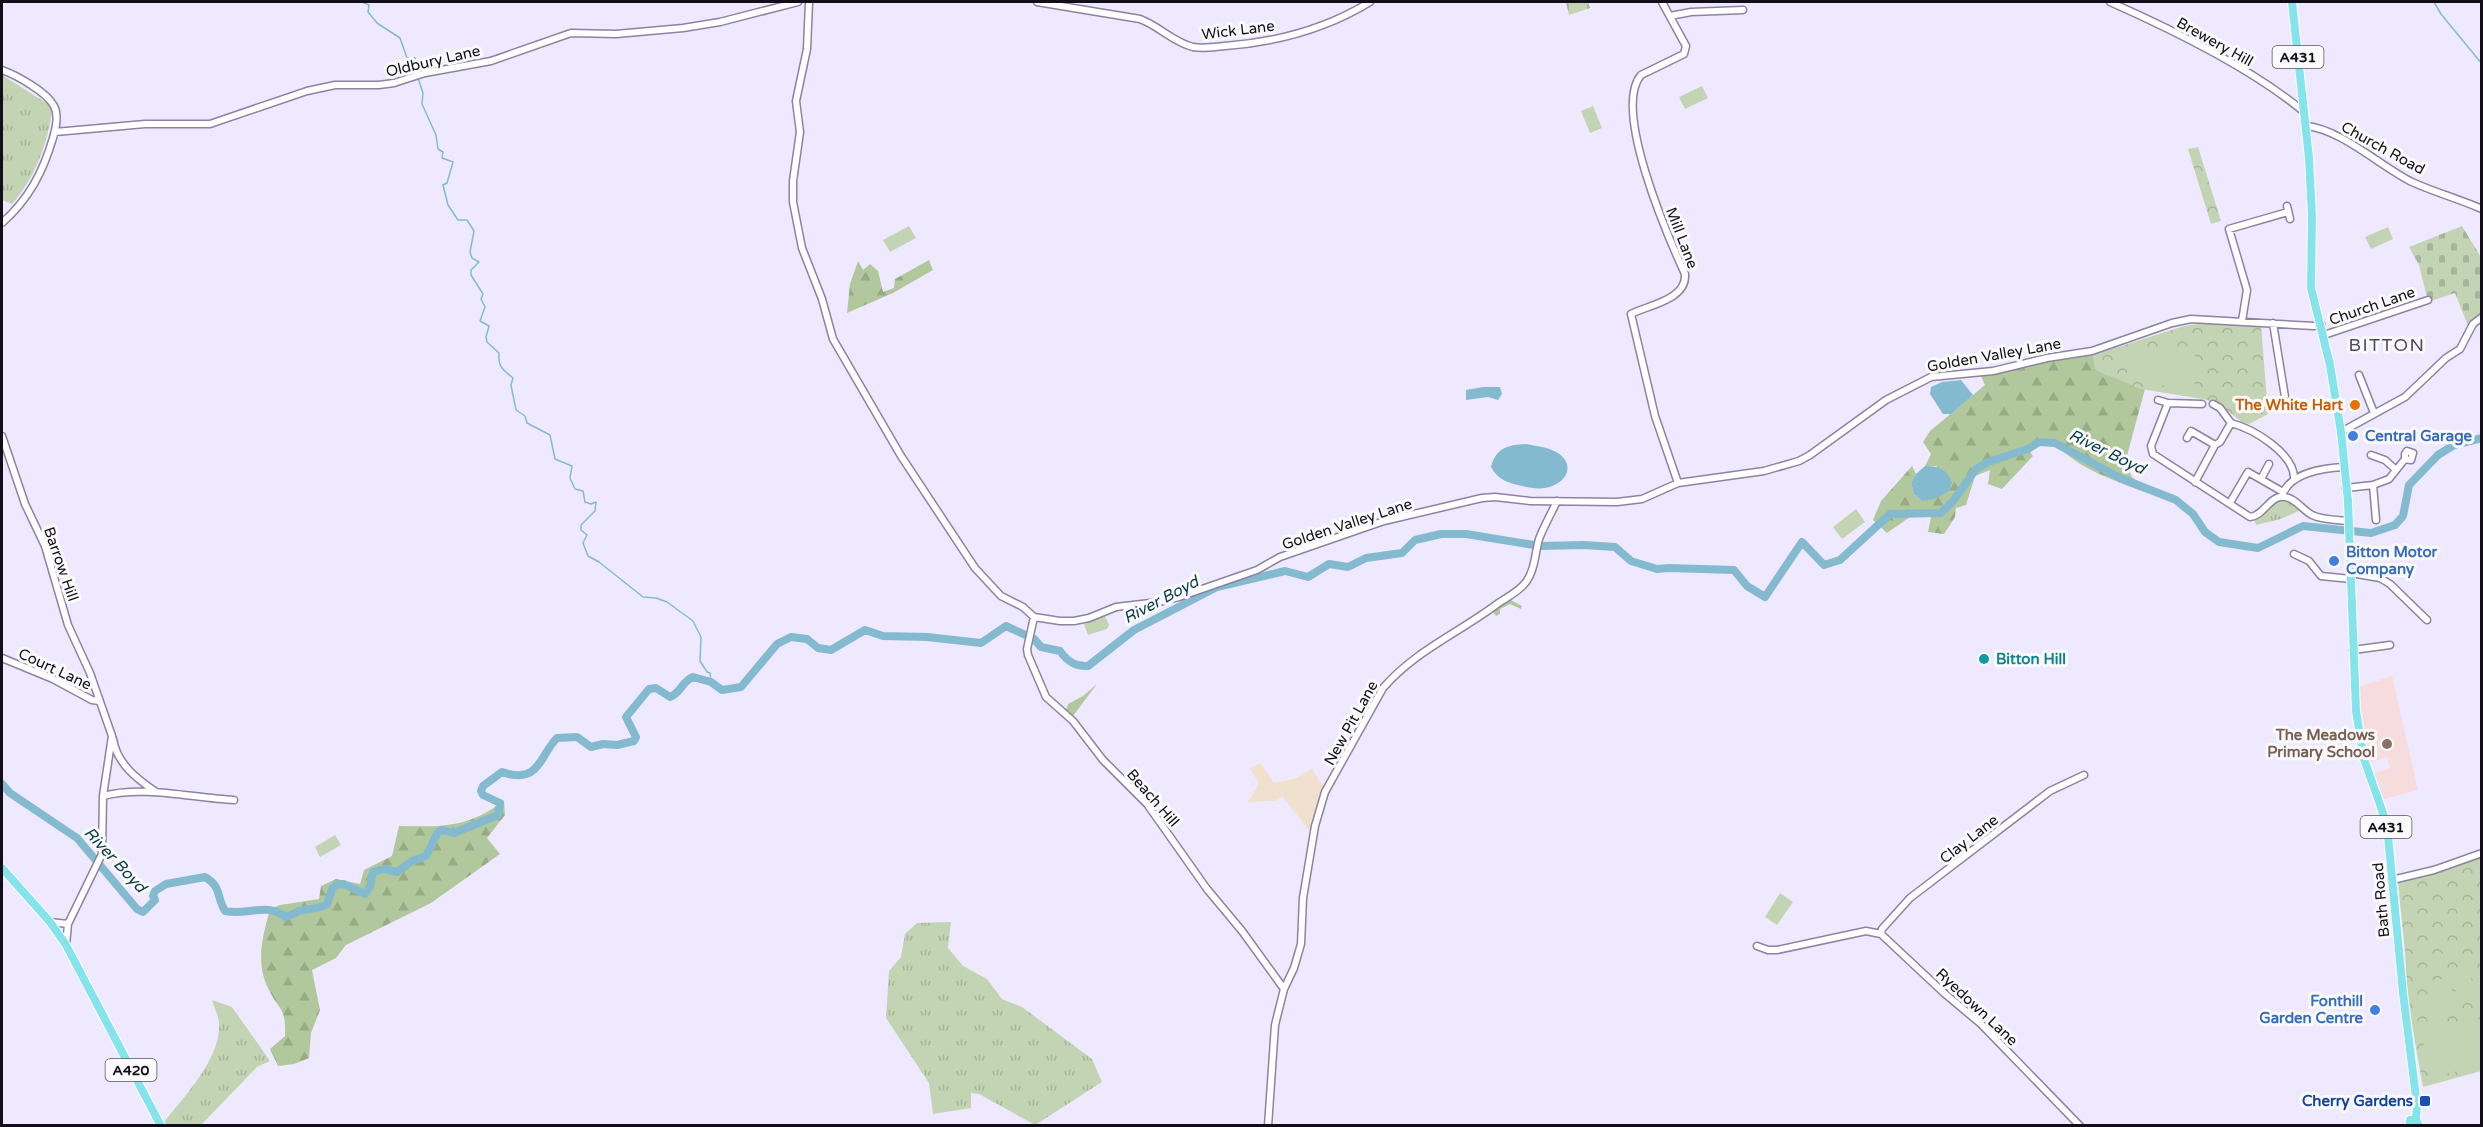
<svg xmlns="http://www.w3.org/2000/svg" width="2483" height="1127" viewBox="0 0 2483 1127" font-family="'Varela Round',sans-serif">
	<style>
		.industrial { fill: #f0e1ce }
		.education { fill: #f7dcdd }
		.grass { fill: url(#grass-tufts) }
		.forest { fill: url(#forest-firs) }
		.cemetery { fill: url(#cemetery-stones) }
		.park { fill: url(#park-crowns) }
		.pitch { fill: #c2d4b4 }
		.water { fill: #84bad0 }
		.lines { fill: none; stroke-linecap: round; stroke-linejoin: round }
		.stream { stroke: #84bad0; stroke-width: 1.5 }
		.river { stroke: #84bad0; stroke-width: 8 }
		.minor-casing { stroke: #8c82a2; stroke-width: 9 }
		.major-casing { stroke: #fff; stroke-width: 10 }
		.minor { stroke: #fff; stroke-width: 6 }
		.major { stroke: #85e3ec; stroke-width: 8 }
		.food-dot { fill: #e8710a; stroke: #fafafa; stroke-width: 2 }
		.shop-dot { fill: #3f7fe0; stroke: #fafafa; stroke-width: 2 }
		.culture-dot { fill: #0f9aa8; stroke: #fafafa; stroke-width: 2 }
		.education-dot { fill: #8d6e63; stroke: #fafafa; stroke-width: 2 }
		.transit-dot { fill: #1a4fb4; stroke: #fafafa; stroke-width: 2 }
		.labels { text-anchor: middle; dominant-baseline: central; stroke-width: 6; stroke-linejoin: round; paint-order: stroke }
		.shield { fill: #fafafa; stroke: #57545c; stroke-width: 1.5 }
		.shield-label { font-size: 14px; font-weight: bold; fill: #110d19 }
		.street-label { font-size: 15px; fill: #110d19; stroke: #fafafa }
		.food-label { font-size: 15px; font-weight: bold; fill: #c56008; stroke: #fafafa; text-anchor: end }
		.shop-label { font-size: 15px; font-weight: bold; fill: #366cbe; stroke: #fafafa; text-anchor: start }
		.culture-label { font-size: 15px; font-weight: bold; fill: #0d838f; stroke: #fafafa; text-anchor: start }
		.education-label { font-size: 15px; font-weight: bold; fill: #785e54; stroke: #fafafa; text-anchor: end }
		.transit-label { font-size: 15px; font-weight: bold; fill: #164399; stroke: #fafafa; text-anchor: end }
		.water-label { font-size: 16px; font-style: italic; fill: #073949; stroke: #fafafa }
		.quarter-label { font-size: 18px; letter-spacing: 1.5px; fill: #504764; stroke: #fafafa }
	</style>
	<defs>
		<pattern id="grass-tufts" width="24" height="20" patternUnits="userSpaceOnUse" patternTransform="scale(1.5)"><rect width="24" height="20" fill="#c2d4b4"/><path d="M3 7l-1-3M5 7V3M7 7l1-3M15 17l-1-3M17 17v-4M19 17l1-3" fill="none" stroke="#a6b59a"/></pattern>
		<pattern id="forest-firs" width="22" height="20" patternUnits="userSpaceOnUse" patternTransform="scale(1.5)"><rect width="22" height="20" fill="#b1c89d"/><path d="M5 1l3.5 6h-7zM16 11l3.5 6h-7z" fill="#97ab87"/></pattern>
		<pattern id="cemetery-stones" width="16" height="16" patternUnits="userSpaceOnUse" patternTransform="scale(1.5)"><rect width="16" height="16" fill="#c2d4b4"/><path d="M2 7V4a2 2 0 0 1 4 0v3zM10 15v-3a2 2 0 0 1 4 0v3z" fill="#a6b59a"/></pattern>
		<pattern id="park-crowns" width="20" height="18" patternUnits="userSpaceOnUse" patternTransform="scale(1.5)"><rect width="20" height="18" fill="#c2d4b4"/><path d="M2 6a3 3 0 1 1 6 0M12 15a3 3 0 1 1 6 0" fill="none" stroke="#a6b59a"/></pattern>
	</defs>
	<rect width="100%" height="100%" fill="#efe9ff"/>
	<path class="industrial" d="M1260,763L1274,783L1294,779L1312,769L1325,789L1312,834L1282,796L1275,801L1248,802L1259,784L1250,768Z"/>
	<path class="education" d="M2392,676L2418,790L2384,799L2373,774L2390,768L2387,757L2370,763L2358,687Z"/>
	<path class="grass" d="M2,75L48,104L52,111C47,146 35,177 12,204L2,200Z
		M2280,493L2286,494L2303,509L2281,519L2256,525L2253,518Z
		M951,922L948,948L963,966L987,979L1002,999L1022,1007L1092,1059L1102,1082L1035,1125L979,1094L971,1093V1108L933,1114L929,1083L886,1018L889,971L901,957L905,934L917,923Z
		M212,1000L232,1007L270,1061L257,1067L201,1125H167L164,1122C185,1096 222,1057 219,1022C218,1015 214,1007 212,1000Z"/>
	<path class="forest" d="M929,260L933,270L893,293L847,313L850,284L858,261L863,270L870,264L878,271L883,292L894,288L895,279Z
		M2093,355L2096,370L2145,389L2125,463L2132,477L2148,489L2147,493C2116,481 2077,469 2055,443L2039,442L2028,449L2033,456L2002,489L1988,484L1990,470L1975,476L1966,505L1956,508L1955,517L1944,534L1928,532L1931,517H1910L1887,533L1873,520L1881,501L1912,466L1916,474L1911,483L1914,494L1922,501L1937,466H1925L1931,454L1923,442L1930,431L1985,385L1980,374L2046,360Z
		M1509,599L1522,606L1521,609L1510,604L1500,609V614L1496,616L1492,610Z
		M1097,684L1073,716H1069L1062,709L1066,710L1068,704L1083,696Z
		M504,800L505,815L487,838L500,854L431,903L346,945L336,958L312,970L320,1010L311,1033L309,1058L294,1064L278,1066L270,1049L285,1036C286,1005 279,1012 268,988C255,961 263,936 270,909L280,905L319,899L321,886L336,879L360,884L364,870L392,856L399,826C441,827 470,828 504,800Z"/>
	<path class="cemetery" d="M1566,2H1588L1590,8L1569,15Z
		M2462,226L2481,257V315L2468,326L2455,293L2428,302L2419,265L2409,247Z"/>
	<path class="park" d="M2198,147L2221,221L2211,224L2188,149Z
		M2211,322L2261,325L2268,414L2249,424L2242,422L2219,404L2203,399L2141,389L2095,370L2093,355L2184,326Z
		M2481,857V1071L2423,1087L2407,998L2405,952L2398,883Z"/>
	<path class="pitch" d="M1702,86L1708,98L1685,109L1679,97Z
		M1593,106L1602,128L1590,133L1581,111Z
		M909,226L916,238L890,252L883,240Z
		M2388,227L2393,239L2371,249L2365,237Z
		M2132,344L2200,357L2193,391L2126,378Z
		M1856,509L1865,522L1842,539L1833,527Z
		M1105,616L1109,625L1107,629L1088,635L1084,624Z
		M335,835L341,845L320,857L315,847Z
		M1780,893L1793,902L1777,925L1765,917Z
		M2481,973V1012H2477L2473,974Z
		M2471,974L2473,999L2456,1000L2454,975Z
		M2451,978L2455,1015L2431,1017L2427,981Z
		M2481,1019V1066L2431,1077L2421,1032Z"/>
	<path class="water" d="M1961,380L1973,395L1951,414H1943L1930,394L1931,387L1942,382Z
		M1483,387H1500L1502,394L1498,400L1488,397L1466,400V390Z
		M1526,444C1537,446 1548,447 1558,453C1577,466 1565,485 1545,488C1538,489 1529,488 1522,486C1508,483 1498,480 1491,467C1496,448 1507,445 1526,444Z
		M1925,466C1940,466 1946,469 1952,482L1949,491L1934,499L1922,501L1914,494L1911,483L1916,474Z"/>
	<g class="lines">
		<path class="stream" d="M362,2L369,5L368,12L377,23L400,38L407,58H415L418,74
			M2434,2L2441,14L2482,64
			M418,78L423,93L422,104L436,135L438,149L443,152L442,158L453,162L447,183L443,185L448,205L458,220H467L474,231L470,252L472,258L479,262L471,270V275L483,294L481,299L485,307L480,321L489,326L486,337L487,342L499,353C498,367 502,369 513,378L511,385L516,410L525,416L527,423L550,435L555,459L572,466L570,478L575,489L583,491L585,502L591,504L596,502L595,511L581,525V530L587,535L583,543L588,556L599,562L643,597L656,598L667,602L693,621L701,637L700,661L707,672L710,673L711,682"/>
		<path class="river" d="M2,784L10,793L77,838L137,909L143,912L155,900L153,896L155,891L166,884L205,877C222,887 216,896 225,911C245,916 269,902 285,917C291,916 293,914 299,911C309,908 318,910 327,904L332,889L336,885L344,884L365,894L370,886L373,872L384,869L397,872L412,861L426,856L438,832L442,830L454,833L498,815L500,803L483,795L481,791L483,786L502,772C540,785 539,756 557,738L577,737L591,747L603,744L617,745L634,741L636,737L626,717L649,689L656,688L670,697C681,693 682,681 693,677L711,682L722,690L741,687L777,644L791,637L807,639L818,648L831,650L865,630L883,636L927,637L981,643L1006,626L1034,639L1041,647L1060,651C1067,661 1075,667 1088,666L1134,630L1217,587L1285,571L1308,577L1329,564L1348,567L1366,558L1402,553L1415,540L1441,534H1466L1540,546L1584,545L1615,547L1631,561L1657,569L1669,568L1734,570L1747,586L1765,597L1802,542L1824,565L1840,560L1890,514L1941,513L1953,501L1976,469L1988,462L2028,449L2039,442L2055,443L2120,478L2176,500L2193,514L2205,532L2219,542L2258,548L2303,526L2371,533L2395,525L2403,516L2409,485L2438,455L2454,445L2482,438"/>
		<defs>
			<path id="minor" d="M809,2L807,49L796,101L800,132L793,181V202L802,248L822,299L833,339L901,456L975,568L1001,596L1023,607L1034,617
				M1037,2L1140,19C1159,26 1173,42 1193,47C1203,49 1215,47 1225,46C1278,42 1326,29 1370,2
				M1662,2L1686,46L1684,54L1641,75C1612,109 1668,237 1685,274C1687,300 1648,305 1631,314L1655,416L1678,483
				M2110,2C2171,29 2253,69 2304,112
				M1670,16L1691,12L1743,10
				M2,70C16,75 47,92 54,106C59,115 56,128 53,138C43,172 29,199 2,223
				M2306,126C2341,129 2380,166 2412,182C2434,192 2459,199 2482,209
				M55,132L145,124H210L307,91L335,85H379L394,83L425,73L491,61L571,33L616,34L683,28L720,22L798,2
				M2287,206L2290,219
				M2242,321L2247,290L2229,229L2288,212
				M2273,323L2285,397
				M2324,335L2428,300
				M2359,375L2374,413
				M2158,400L2168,403
				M2202,404L2168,403L2151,446L2153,454L2250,517C2263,516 2268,499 2280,497C2294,495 2302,510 2312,515C2322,520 2338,520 2349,521
				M2213,404L2220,408L2231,423
				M2231,423C2254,429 2295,454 2294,479
				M2341,432L2405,397L2446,358L2460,349L2473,324L2482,317
				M2,436L25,504L45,546L68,625L90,673L112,736L103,796L102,854L68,924
				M2187,438L2191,431L2215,445
				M2371,455L2385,460L2395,469
				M2261,479L2269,464
				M2195,482L2215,445L2220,442L2231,423
				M2373,485L2376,520
				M2346,488L2373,485L2389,479L2405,459V454L2407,451L2413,453L2411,460L2405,459
				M2282,496C2289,473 2323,468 2344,467
				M2231,501L2248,472L2283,492
				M2294,554L2309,561L2321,576L2351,579
				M2351,573L2380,578L2390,584L2427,620
				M1034,617L1060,621H1074L1089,618L1116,607L1159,602L1179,597L1257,570L1280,557L1384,521L1482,498L1495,497L1530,501L1617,502L1642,499L1678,483L1764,471L1799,461L1810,455L1886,400L1931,377L1993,371L2047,358L2092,351L2172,323L2191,319L2314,326L2321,324
				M1034,617L1027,649L1028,655L1046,697L1073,721L1103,760L1147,804L1207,889L1242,931L1284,989
				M2353,650L2390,645
				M2,658L53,679L92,700L99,701
				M113,739C117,764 137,779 156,792
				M103,796C143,785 192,798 234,800
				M2392,880L2434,870L2482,853
				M50,922L68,924L66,945
				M1881,934L1882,929L1910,898L2050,791L2084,775
				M1757,946L1768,950H1777L1866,931L1881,934L1944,993L1981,1024L2080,1126
				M1268,1126L1275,1025L1284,989L1294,968L1301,944L1303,898L1315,826L1325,792L1383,688C1414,652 1456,634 1493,607C1504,598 1517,594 1526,582C1535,570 1535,553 1539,539C1544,526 1551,514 1557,501"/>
			<path id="major" d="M2292,2L2309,158L2312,216L2311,288L2330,365L2341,432L2348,501L2356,711L2364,759L2384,816L2388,836L2403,993L2417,1105L2416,1119L2419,1126
				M2,868L50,922L66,945L161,1126
				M2410,1126V1120L2416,1119"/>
		</defs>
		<use href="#minor" class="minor-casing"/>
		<use href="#major" class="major-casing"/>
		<use href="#minor" class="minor"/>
		<use href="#major" class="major"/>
	</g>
	<circle class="food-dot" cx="2355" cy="405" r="6"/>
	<g class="shop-dot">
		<circle cx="2353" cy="436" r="6"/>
		<circle cx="2334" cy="561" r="6"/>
		<circle cx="2375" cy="1010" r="6"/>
	</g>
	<circle class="culture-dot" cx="1984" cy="659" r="6"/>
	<circle class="education-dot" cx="2387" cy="744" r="6"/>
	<rect class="transit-dot" x="2419" y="1095" width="12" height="12" rx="3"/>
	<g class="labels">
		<g class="shield">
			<rect x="2272.5" y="46" width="51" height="22" rx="4.5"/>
			<rect x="2360.5" y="816" width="51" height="22" rx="4.5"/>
			<rect x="105.5" y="1059" width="51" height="22" rx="4.5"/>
		</g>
		<g class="shield-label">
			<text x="2298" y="57">A431</text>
			<text x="2386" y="827">A431</text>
			<text x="131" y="1070">A420</text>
		</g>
		<g class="street-label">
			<text transform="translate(1238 30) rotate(-7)">Wick Lane</text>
			<text transform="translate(2215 42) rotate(29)">Brewery Hill</text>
			<text transform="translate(433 61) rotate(-13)">Oldbury Lane</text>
			<text transform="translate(2383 148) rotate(29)">Church Road</text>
			<text transform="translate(1682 238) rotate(69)">Mill Lane</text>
			<text transform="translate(2372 306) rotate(-19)">Church Lane</text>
			<text transform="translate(1994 355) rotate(-10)">Golden Valley Lane</text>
			<text transform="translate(1347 524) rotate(-18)">Golden Valley Lane</text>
			<text transform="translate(61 564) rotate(71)">Barrow Hill</text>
			<text transform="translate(55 669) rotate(25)">Court Lane</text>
			<text transform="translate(1351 723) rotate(-61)">New Pit Lane</text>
			<text transform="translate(1153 798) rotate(49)">Beach Hill</text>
			<text transform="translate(1969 839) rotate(-38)">Clay Lane</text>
			<text transform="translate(2381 900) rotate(-95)">Bath Road</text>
			<text transform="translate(1977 1007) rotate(43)">Ryedown Lane</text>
		</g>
		<g class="food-label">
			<text x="2343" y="405">The White Hart</text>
		</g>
		<g class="shop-label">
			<text x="2365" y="436">Central Garage</text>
			<text x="2346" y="552">Bitton Motor<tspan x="2346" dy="17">Company</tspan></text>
			<text x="2363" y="1001" text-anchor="end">Fonthill<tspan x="2363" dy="17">Garden Centre</tspan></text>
		</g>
		<g class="culture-label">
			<text x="1996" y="659">Bitton Hill</text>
		</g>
		<g class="education-label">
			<text x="2375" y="735">The Meadows<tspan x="2375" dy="17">Primary School</tspan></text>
		</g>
		<g class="transit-label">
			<text x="2413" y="1101">Cherry Gardens</text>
		</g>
		<g class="water-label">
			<text transform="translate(2107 452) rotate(26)">River Boyd</text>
			<text transform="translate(1161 600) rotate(-28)">River Boyd</text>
			<text transform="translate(115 860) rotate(47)">River Boyd</text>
		</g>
		<g class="quarter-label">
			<text x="2387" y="345">BITTON</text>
		</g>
	</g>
	<rect width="2483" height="1127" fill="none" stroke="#110d19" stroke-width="6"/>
</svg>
